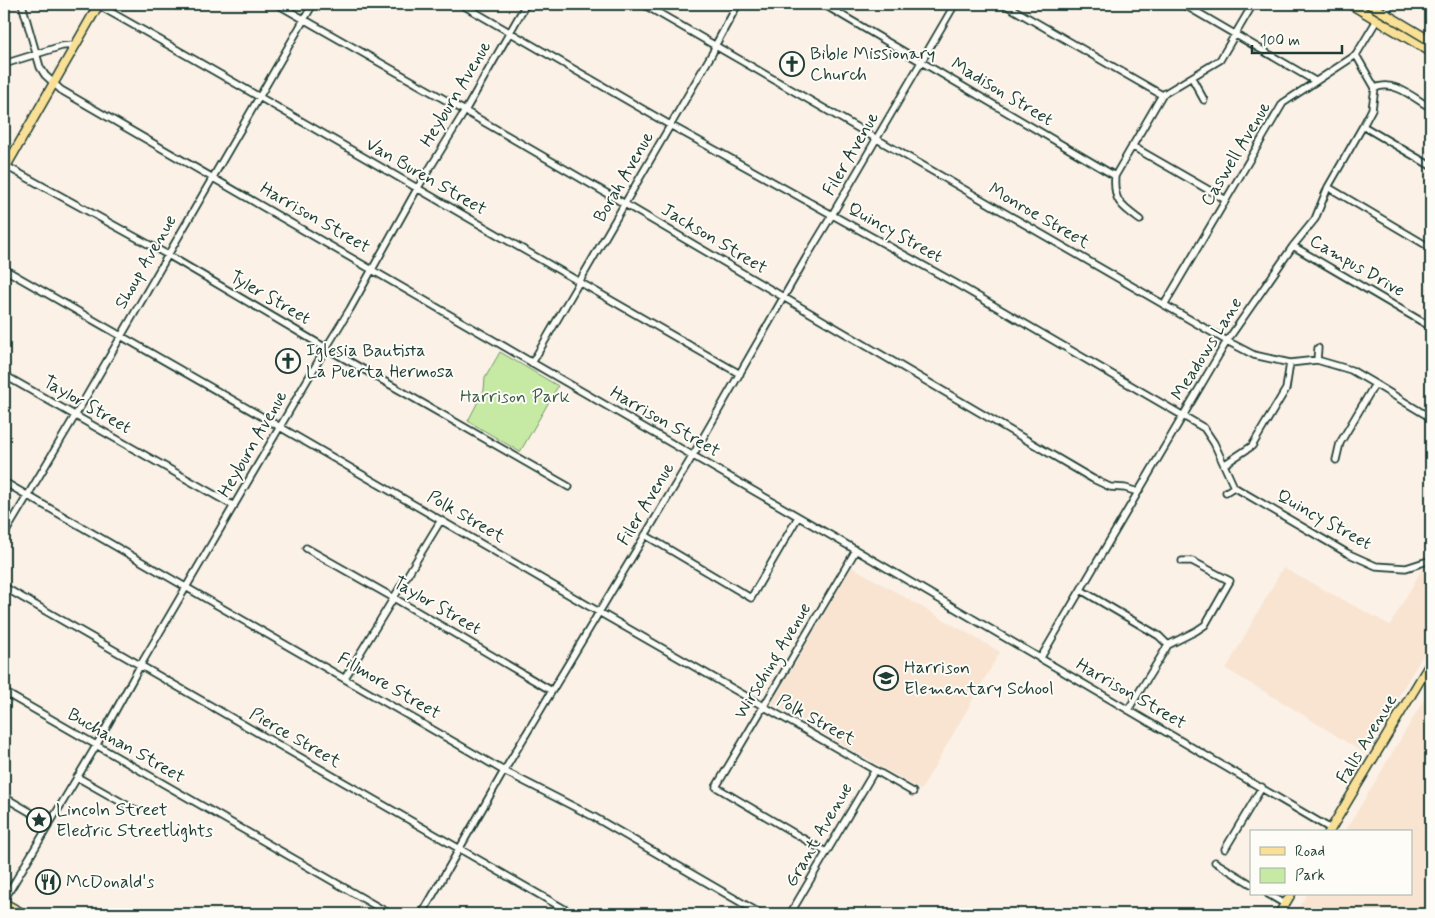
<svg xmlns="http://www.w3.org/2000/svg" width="1435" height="918" viewBox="0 0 1435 918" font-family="Mynerve,sans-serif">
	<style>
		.built { fill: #f8e4d1 }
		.green { fill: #c6eaa3; stroke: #72946c }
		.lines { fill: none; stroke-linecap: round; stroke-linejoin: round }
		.minor-casing { stroke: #1f3d34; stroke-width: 9 }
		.major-casing { stroke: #1f3d34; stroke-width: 11 }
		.minor { stroke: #fdfcf7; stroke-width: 5.5 }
		.major { stroke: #f9e096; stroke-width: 8 }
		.labels { text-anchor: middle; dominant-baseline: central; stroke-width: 4; stroke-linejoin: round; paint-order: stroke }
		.poi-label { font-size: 18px; fill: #1f3d34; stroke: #fdfcf7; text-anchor: start }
		.street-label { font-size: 18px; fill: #1f3d34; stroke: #fdfcf7 }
		.park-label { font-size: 18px; fill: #40604a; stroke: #fdfcf7 }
	</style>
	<rect width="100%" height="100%" fill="#fbf1e6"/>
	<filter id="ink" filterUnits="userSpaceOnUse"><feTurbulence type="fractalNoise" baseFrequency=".02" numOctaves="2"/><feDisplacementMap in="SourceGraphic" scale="10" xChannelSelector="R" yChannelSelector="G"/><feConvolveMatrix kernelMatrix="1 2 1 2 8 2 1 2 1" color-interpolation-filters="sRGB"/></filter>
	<g filter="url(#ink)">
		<path class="built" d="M1431,560V642L1364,753L1284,703L1226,669L1283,568L1390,625L1421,571Z
			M852,567L1000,652L921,790L772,703Z
			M1431,688V914H1295L1307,894H1411V832H1345Z"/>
		<path class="green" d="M500,352L558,386L520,452L468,421L484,390L485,378Z"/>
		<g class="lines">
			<defs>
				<path id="minor" d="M22,4L40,67L45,75L61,90L849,546L1331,829
					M277,4L465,111L625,204L1093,479L1110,487L1125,488L1138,492
					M461,4L670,125L955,283L1204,428L1214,443L1234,487L1347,553L1376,566L1406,568L1431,560
					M643,4L1227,341L1254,355L1290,363L1317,360L1351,370L1375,384L1431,418
					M823,4L1115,176
					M1004,4L1162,95
					M1183,4L1315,81
					M98,5C313,126 525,252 740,374
					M1385,13L1391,4
					M4,64L62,46L75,45
					M1192,78L1204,100
					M1375,88C1394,79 1415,99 1431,108
					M1363,126L1431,166
					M1132,146L1226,200
					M4,166H6L168,255L326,348L569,487
					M1328,187L1431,248
					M1140,220C1121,206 1113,201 1115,176L1162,95L1220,60L1253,4
					M1293,246L1431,327
					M4,269L280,427L599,612L913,792
					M1164,305L1283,103L1356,55L1377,20
					M1317,360L1318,348
					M532,363L713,52L715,46L738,4
					M4,375L234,506
					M1336,460L1340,443L1375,384
					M1225,464L1252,446L1286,389L1290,363
					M4,482L504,771L594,817L761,914
					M1226,492L1234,487
					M4,535L75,416L313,4
					M645,535L751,598L798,517
					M306,548L394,598L552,691
					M4,587L573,914
					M1081,590L1159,636L1168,645
					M1040,659L1227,341L1293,246L1315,219L1328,187L1363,126L1372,109L1375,88L1356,55
					M345,678L441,520
					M4,692L390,914
					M1128,710L1168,645L1196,631L1205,625L1230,581L1192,561H1182
					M77,777L137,811
					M4,797L49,823
					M1225,849L1262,787
					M826,852L716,787L856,550
					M1215,862L1251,884
					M1268,894L1285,904
					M4,900L96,746L140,666L326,348L350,309L417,189L465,111L526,4
					M422,914L504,771L689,462L806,258L832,215L955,4
					M790,914L875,770"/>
				<path id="major" d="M1350,4L1431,52
					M1369,4L1431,41
					M4,170L99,4
					M1329,832L1431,662
					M4,903L24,914
					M1279,914L1291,894"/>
			</defs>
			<use href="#minor" class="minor-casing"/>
			<use href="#major" class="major-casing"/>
			<use href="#minor" class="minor"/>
			<use href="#major" class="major"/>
		</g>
	</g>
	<defs>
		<symbol id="church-ring" viewBox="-11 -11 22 22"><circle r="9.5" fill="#fdfcf7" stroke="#1f3d34" stroke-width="1.5"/><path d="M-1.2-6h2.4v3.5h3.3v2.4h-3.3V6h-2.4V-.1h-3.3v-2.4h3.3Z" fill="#1f3d34"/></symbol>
		<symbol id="school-ring" viewBox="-11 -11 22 22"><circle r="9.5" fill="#fdfcf7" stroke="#1f3d34" stroke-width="1.5"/><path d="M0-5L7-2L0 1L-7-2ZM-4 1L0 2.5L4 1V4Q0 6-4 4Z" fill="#1f3d34"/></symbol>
		<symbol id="sight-ring" viewBox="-11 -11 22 22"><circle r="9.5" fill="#fdfcf7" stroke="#1f3d34" stroke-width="1.5"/><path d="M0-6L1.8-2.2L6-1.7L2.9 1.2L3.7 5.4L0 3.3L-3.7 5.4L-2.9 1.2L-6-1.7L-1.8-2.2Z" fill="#1f3d34"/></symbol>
		<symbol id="restaurant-ring" viewBox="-11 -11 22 22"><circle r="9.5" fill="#fdfcf7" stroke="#1f3d34" stroke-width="1.5"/><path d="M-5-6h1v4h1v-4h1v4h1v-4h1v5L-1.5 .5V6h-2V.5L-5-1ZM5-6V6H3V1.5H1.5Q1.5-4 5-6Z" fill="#1f3d34"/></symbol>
	</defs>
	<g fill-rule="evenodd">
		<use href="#church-ring" x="778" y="50" width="28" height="28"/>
		<use href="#church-ring" x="274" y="347" width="28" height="28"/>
		<use href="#school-ring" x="872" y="664" width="28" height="28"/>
		<use href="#sight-ring" x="25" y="806" width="28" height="28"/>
		<use href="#restaurant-ring" x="34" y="868" width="28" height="28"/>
	</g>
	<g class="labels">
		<g class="poi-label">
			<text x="810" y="54">Bible Missionary<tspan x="810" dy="21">Church</tspan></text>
			<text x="306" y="351">Iglesia Bautista<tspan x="306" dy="21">La Puerta Hermosa</tspan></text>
			<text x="904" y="668">Harrison<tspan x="904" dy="21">Elementary School</tspan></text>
			<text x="56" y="810">Lincoln Street<tspan x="56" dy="21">Electric Streetlights</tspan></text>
			<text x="66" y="882">McDonald's</text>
		</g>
		<g class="street-label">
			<text transform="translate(1002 92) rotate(31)">Madison Street</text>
			<text transform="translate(456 94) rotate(-59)">Heyburn Avenue</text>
			<text transform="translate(851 154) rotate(-60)">Filer Avenue</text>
			<text transform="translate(1236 154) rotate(-59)">Caswell Avenue</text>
			<text transform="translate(426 177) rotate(30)">Van Buren Street</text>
			<text transform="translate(624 177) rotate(-60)">Borah Avenue</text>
			<text transform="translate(1039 216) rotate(30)">Monroe Street</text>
			<text transform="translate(315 218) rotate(30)">Harrison Street</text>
			<text transform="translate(895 233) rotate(29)">Quincy Street</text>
			<text transform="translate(714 239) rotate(31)">Jackson Street</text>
			<text transform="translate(146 262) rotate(-60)">Shoup Avenue</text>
			<text transform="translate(1357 266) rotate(30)">Campus Drive</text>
			<text transform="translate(270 298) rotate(30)">Tyler Street</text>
			<text transform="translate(1207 349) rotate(-58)">Meadows Lane</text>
			<text transform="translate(87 405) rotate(30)">Taylor Street</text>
			<text transform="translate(665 422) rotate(30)">Harrison Street</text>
			<text transform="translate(253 444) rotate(-60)">Heyburn Avenue</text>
			<text transform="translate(646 504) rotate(-59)">Filer Avenue</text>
			<text transform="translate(466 517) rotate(30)">Polk Street</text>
			<text transform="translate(1324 520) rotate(29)">Quincy Street</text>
			<text transform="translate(437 606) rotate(30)">Taylor Street</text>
			<text transform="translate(773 661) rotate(-59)">Wirsching Avenue</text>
			<text transform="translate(389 686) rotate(30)">Fillmore Street</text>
			<text transform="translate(1131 694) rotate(30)">Harrison Street</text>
			<text transform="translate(816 720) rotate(29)">Polk Street</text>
			<text transform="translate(295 738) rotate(30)">Pierce Street</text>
			<text transform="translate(1367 739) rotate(-59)">Falls Avenue</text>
			<text transform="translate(126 746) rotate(30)">Buchanan Street</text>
			<text transform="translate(819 835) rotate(-60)">Grant Avenue</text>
		</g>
		<g class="park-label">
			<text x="515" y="397">Harrison Park</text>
		</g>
	</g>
	<rect width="1435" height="918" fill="none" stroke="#fdfcf7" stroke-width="20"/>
	<rect x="10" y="10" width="1415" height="898" fill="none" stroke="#1f3d34" stroke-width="2" filter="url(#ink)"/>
	<rect x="1250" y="830" width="162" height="65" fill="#fdfcf7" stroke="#a4b0a9"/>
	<rect x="1260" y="847" width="25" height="8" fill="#f9e096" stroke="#a4b0a9"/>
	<text x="1295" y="856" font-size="15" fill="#1f3d34">Road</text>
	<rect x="1260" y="868" width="25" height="15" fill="#c6eaa3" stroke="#a4b0a9"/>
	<text x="1295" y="880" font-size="15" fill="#1f3d34">Park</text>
	<path d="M1252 45v8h90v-8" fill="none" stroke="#1f3d34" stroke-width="2.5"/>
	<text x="1260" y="45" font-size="15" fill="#1f3d34" stroke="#fdfcf7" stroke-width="4" paint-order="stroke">100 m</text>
</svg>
